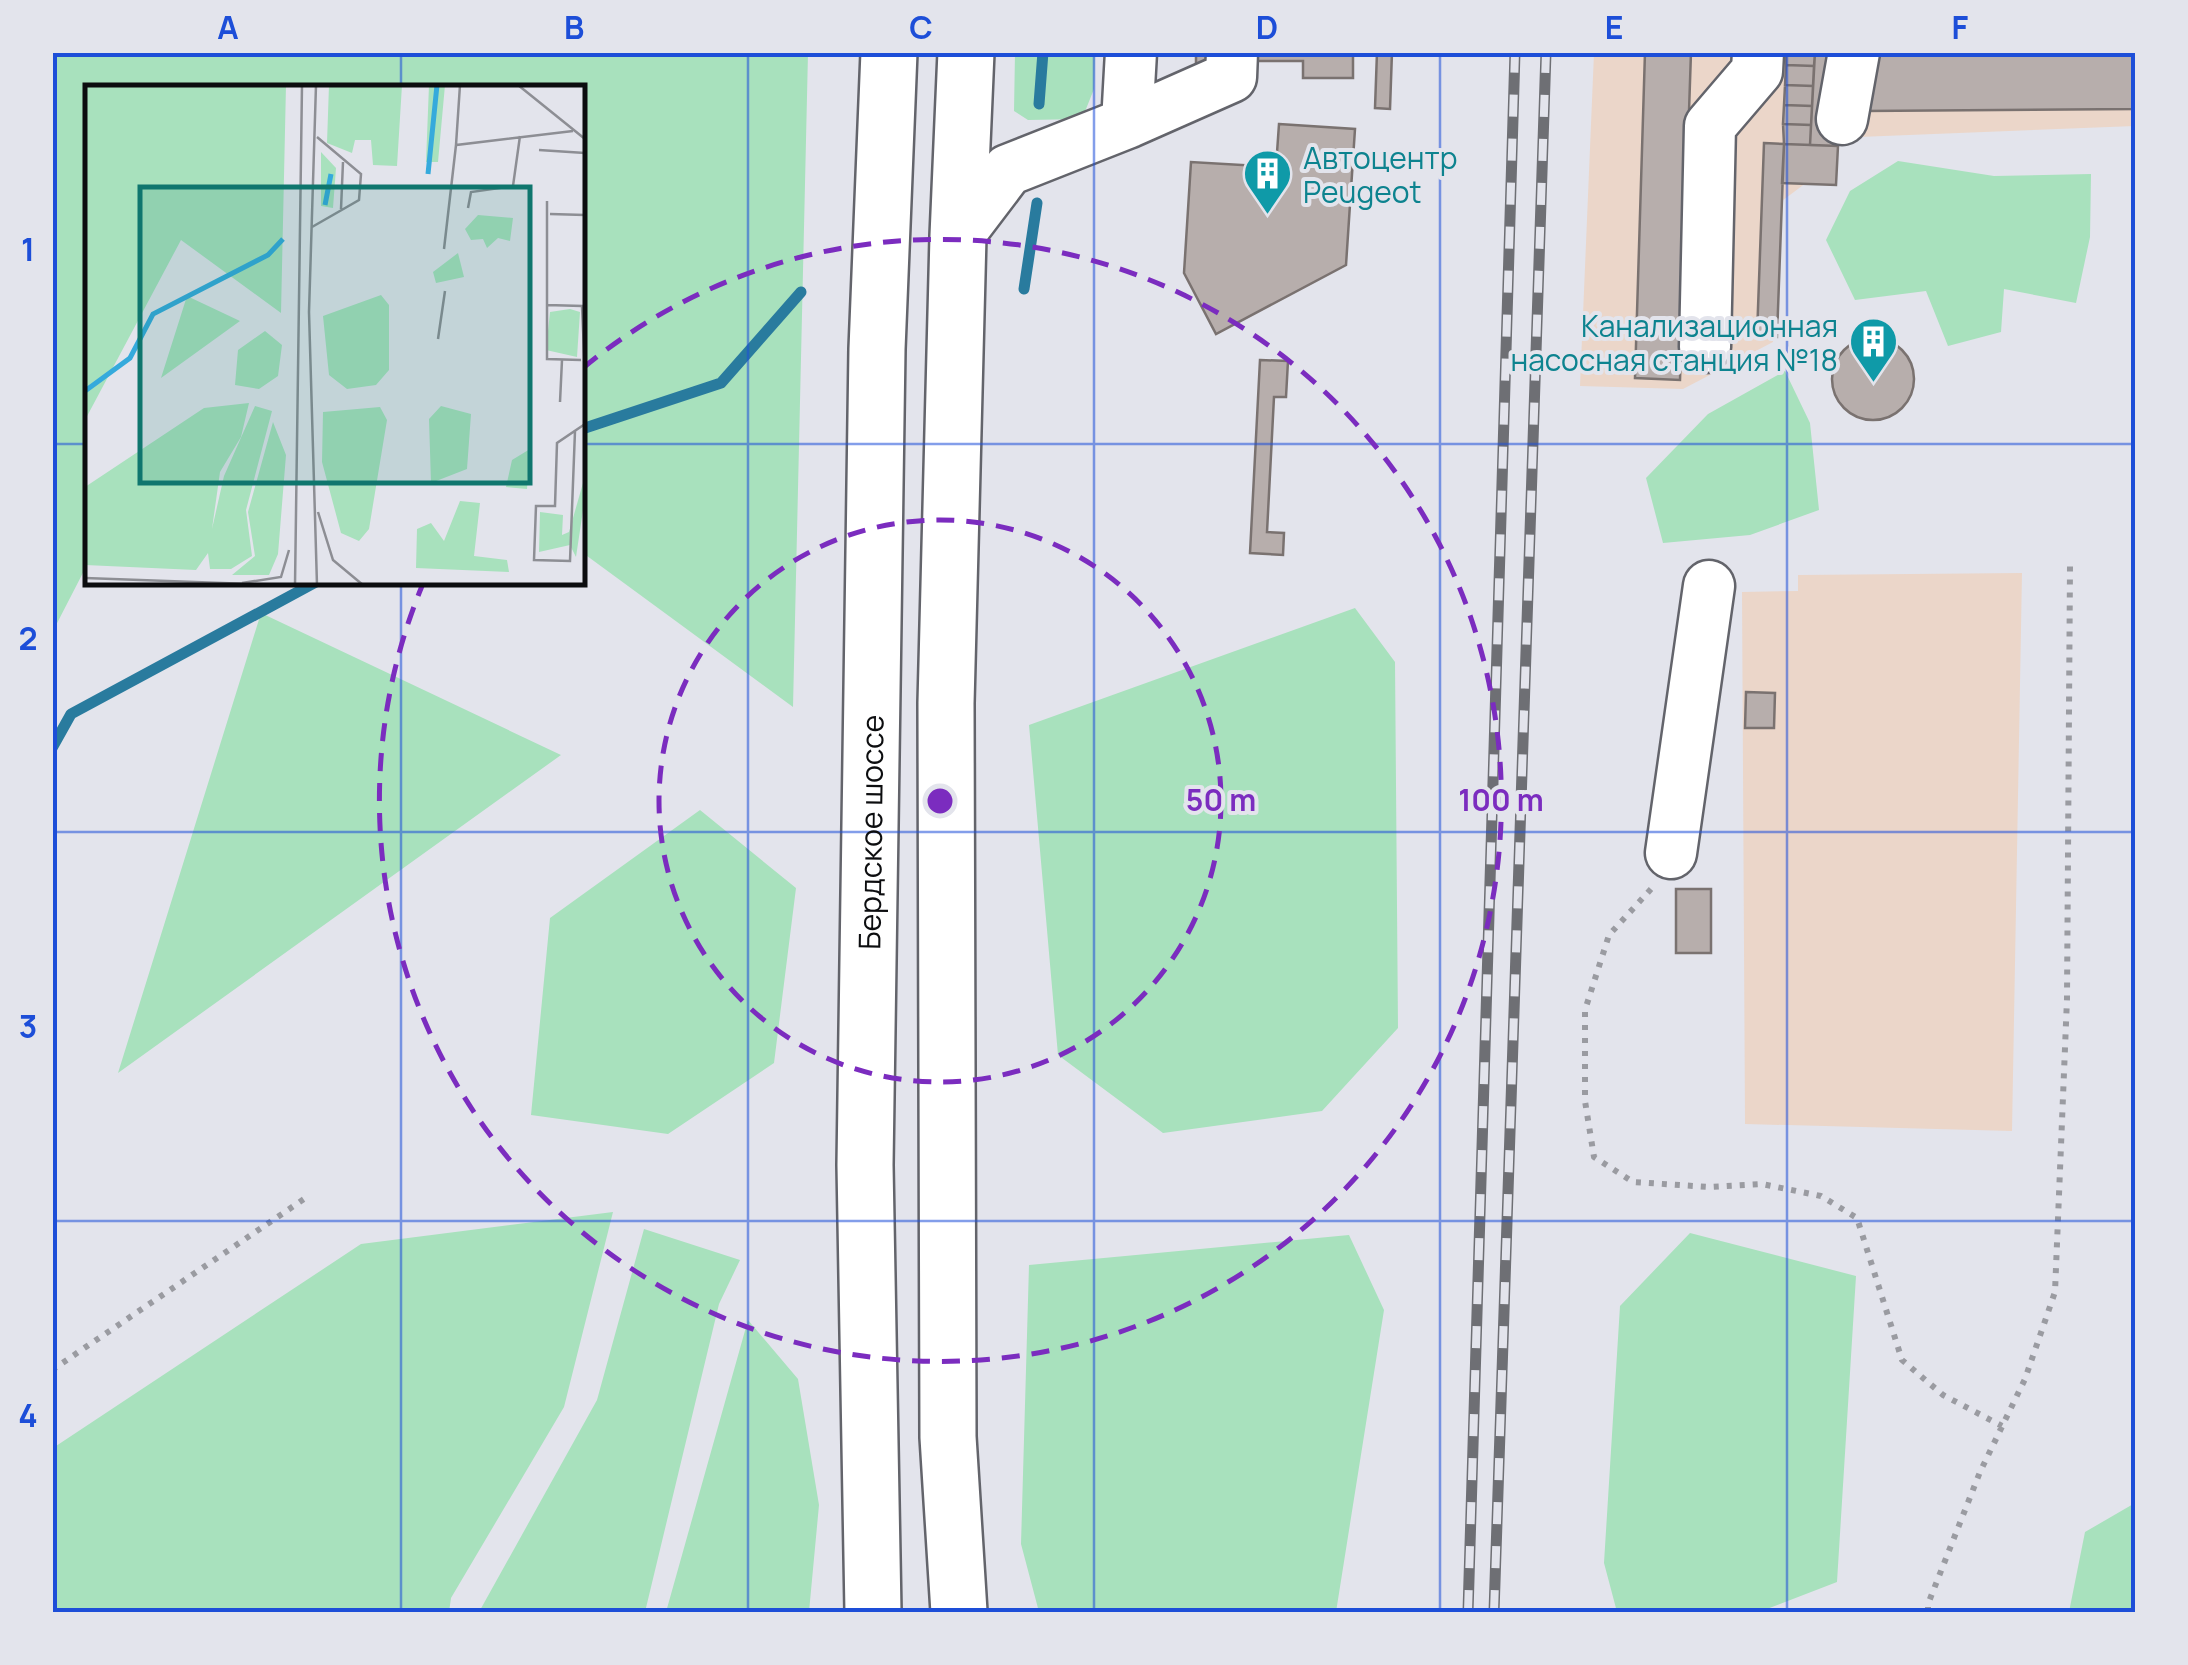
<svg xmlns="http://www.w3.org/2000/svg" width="2188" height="1665" viewBox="0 0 2188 1665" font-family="Manrope,sans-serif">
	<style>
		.industrial { fill: #ebd6c9 }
		.green { fill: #a8e1bd }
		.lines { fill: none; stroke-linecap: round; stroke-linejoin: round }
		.stream { stroke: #297b9e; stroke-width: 11 }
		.building { fill: #b7aeac; stroke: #7a7270; stroke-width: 2.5 }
		.minor-casing { stroke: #63646b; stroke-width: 55 }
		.highway-casing { stroke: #63646b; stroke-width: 60 }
		.path { stroke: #9a9ba1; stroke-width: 6; stroke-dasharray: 5 8; stroke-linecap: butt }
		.minor { stroke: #fff; stroke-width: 50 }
		.highway { stroke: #fff; stroke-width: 55 }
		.rail-casing { stroke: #6e6f74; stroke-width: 11 }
		.rail { stroke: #e3e4ec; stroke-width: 8; stroke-dasharray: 22; stroke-linecap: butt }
		.grid { fill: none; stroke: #1d4ed8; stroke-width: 2.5; stroke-opacity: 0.55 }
		.ring { fill: none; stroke: #7b2cbf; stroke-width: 5; stroke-dasharray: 18 12 }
		.labels { text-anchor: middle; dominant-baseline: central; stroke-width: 8; stroke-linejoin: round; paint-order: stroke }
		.culture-label { font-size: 30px; fill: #0d838f; stroke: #e3e4ec; text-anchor: start }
		.street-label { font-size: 30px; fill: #0c0d0f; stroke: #e3e4ec }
		.inset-river { fill: none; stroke: #35aadc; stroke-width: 5 }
		.inset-road { fill: none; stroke: #8d8e94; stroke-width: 2.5 }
		.view { fill: #0f766e; fill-opacity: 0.15; stroke: #0f766e; stroke-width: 5 }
		.inset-edge { fill: none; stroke: #0c0d0f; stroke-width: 5 }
		.centre { fill: #7b2cbf; stroke: #e3e4ec; stroke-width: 5 }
		.ring-label { font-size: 30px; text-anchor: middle; font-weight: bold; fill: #7b2cbf; stroke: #e3e4ec; stroke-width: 8; stroke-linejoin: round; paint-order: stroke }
		.neatline { fill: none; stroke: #1d4ed8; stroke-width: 4 }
		.grid-label { font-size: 32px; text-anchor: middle; font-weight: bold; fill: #1d4ed8 }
	</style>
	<rect width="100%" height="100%" fill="#e3e4ec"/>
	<path class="industrial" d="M1594,53H1835L1831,164L1778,204L1773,342L1683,389L1580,386Z
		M1860,53H2135V126L1859,137Z
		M2022,573L2012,1131L1745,1124L1742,592L1798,591V575Z"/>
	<path class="green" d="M53,52L808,53L793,707L583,553L582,88H88L87,565L53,631Z
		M1015,53H1095L1094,89L1082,119L1028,120L1014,111Z
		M1898,161L1994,176L2091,174L2090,237L2076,303L2004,289L2001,332L1948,346L1926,291L1855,300L1826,240L1850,191Z
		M1785,371L1810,423L1819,510L1750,535L1663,543L1646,478L1708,414Z
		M1355,608L1395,662L1398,1028L1322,1111L1163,1133L1058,1055L1029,725Z
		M261,613L561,755L118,1073Z
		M700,810L796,888L774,1063L668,1134L531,1115L550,918Z
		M613,1212L564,1407L451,1598L449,1612H53V1448L361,1244Z
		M644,1229L740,1260L719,1304L645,1612H479L597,1400Z
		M1690,1233L1856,1276L1837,1582L1759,1612H1617L1604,1563L1620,1306Z
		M1349,1235L1384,1310L1336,1612H1039L1021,1544L1029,1265Z
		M748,1320L798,1379L819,1505L809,1612H666Z
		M2135,1503V1612H2069L2085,1532Z"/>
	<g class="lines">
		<path class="stream" d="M1039,104L1043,52
			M1024,289L1037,203
			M582,429L721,383L801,292
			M52,748L71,714L316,582"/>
	</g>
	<path class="building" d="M1196,52H1353V78H1303V61H1245L1196,88Z
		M1377,52H1392L1390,109L1375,108Z
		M1645,52H1691L1680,380L1635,378Z
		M1786,52H1815L1814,66L1786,65Z
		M1815,52H1843L1838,146L1810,145Z
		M1871,52H2136V109L1865,111Z
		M1786,65L1814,66L1813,86L1785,85Z
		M1785,85L1813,86L1812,106L1784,105Z
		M1784,105L1812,106L1811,125L1783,124Z
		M1279,124L1355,129L1346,265L1216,334L1184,273L1191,162L1276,167Z
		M1783,124L1811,125L1810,145L1784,144Z
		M1764,143L1784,144L1777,337L1757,336Z
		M1784,144L1838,146L1836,185L1782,183Z
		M1832 379a41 41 0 1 1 82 0a41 41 0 1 1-82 0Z
		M1260,360L1288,361L1286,397H1274L1267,532L1284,533L1283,555L1250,553Z
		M1746,692L1775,693L1774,728H1745Z
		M1676,889H1711V953H1676Z"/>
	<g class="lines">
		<defs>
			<path id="minor" d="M1842,119L1854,52
				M1127,123L1131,52
				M958,236L1008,170L1127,123L1231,77L1232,52
				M1705,347L1710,126L1757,71L1758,52
				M1671,853L1709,586"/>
			<g id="highway">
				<path id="s1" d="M873,1612L865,1165L877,349L889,52"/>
				<path d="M959,1612L948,1437L946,703L958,236L966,52"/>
			</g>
		</defs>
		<use href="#minor" class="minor-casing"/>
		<use href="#highway" class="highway-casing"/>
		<path class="path" d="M1651,889L1609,935L1585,1010V1101L1594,1157L1633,1182L1710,1187L1762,1184L1821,1196L1857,1218L1902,1360L1943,1395L2002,1426
			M52,1370L304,1199
			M1928,1612V1604L1980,1472L2025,1379L2055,1292L2067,999L2070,566"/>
		<use href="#minor" class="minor"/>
		<use href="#highway" class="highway"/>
		<defs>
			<path id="rail" d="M1468,1612L1515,52
				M1494,1612L1546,52"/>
		</defs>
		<use href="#rail" class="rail-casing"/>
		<use href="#rail" class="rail"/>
	</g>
	<path class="grid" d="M401,52V88M748,52V1612M1094,52V1612M1440,52V1612M1787,52V1612M52,444H88M582,444H2136M401,582V1612M52,832H2136M52,1221H2136"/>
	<g class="ring">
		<circle cx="940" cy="801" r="281"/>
		<path d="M583 368A561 561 0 1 1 422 586"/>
	</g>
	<defs>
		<symbol id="building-pin" viewBox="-11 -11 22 30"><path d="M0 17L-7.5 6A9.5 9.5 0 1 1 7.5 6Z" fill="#0f9aa8" stroke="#e3e4ec"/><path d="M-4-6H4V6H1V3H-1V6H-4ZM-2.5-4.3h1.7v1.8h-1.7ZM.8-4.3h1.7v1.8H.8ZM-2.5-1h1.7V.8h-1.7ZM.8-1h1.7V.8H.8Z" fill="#fff"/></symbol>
	</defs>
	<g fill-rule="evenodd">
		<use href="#building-pin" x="1240" y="146" width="55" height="75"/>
		<use href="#building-pin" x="1846" y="314" width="55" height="75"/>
	</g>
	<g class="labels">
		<g class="culture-label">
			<text x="1303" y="157">Автоцентр<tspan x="1303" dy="34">Peugeot</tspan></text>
			<text x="1838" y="325" text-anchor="end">Канализационная<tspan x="1838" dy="34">насосная станция №18</tspan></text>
		</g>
		<g class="street-label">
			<text stroke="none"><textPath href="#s1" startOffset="780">Бердское шоссе</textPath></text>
		</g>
	</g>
	<g transform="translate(85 85)">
		<rect width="500" height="500" fill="#e3e4ec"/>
		<path d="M0,0H201L196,228L96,155L0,335ZM244,0H317L312,81L288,80L286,55H270L267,68L242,58ZM344,0H360L353,77H341ZM236,67L251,83L248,123L236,121ZM393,130L428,133L425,156L413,153L402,163L398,154L386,155L380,144ZM373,168L379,192L351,198L348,187ZM296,210L304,220V285L291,300L262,304L244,290L238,231ZM102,211L155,236L76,293ZM485,224L495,227L492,272L461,265L465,227ZM180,246L197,260L193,291L174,304L150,300L153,265ZM164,318L156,352L135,387L127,444L139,391L170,321L187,326L161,425L167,471L146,484H125L123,468L111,485L0,480V402L119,323ZM356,321L386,329L382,384L346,398L344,334ZM295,322L302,335L284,444L274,456L256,448L237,377L238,327ZM188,337L201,370L193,469L184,490H147L170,471L163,427ZM445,364L442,404L421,402L427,375ZM500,391V412L491,472L485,460L454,467L455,427L478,430L477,450L484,447ZM375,416L395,418L389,471L422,475L424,487L331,483L332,444L346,438L359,456Z" fill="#a8e1bd"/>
		<path class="inset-river" d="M343,89L352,0M240,120L246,89M0,306L45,273L68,229L183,170L198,154"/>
		<path class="inset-road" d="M231,0L224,227L232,500M375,0L371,60L488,46M433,0L500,54M454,65L500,68M462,116V274L496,275M383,123L386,107L428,101L435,51M256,124L258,77M465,129L500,130M227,142L274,115L276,89L232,52M359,164L371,60M462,220L497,221L500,289M353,254L360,206M475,317L477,275M490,346L485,476L449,475L451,421H470L472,358L500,339M233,427L248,475L278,500M0,493L165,499M157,498L196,492L204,465M210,500L217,0"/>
		<path class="view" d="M55,102H445V398H55Z"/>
		<rect width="500" height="500" class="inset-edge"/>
	</g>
	<circle cx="940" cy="801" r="15" class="centre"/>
	<g class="ring-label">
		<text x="1221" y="811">50 m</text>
		<text x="1501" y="811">100 m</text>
	</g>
	<rect width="2188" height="1665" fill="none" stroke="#e3e4ec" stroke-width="110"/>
	<rect x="55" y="55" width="2078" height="1555" class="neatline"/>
	<g class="grid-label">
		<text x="228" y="39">A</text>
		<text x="574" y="39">B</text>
		<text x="921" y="39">C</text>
		<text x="1267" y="39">D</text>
		<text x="1614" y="39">E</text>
		<text x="1960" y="39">F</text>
		<text x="28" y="261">1</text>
		<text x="28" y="650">2</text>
		<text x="28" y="1038">3</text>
		<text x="28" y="1427">4</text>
	</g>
</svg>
